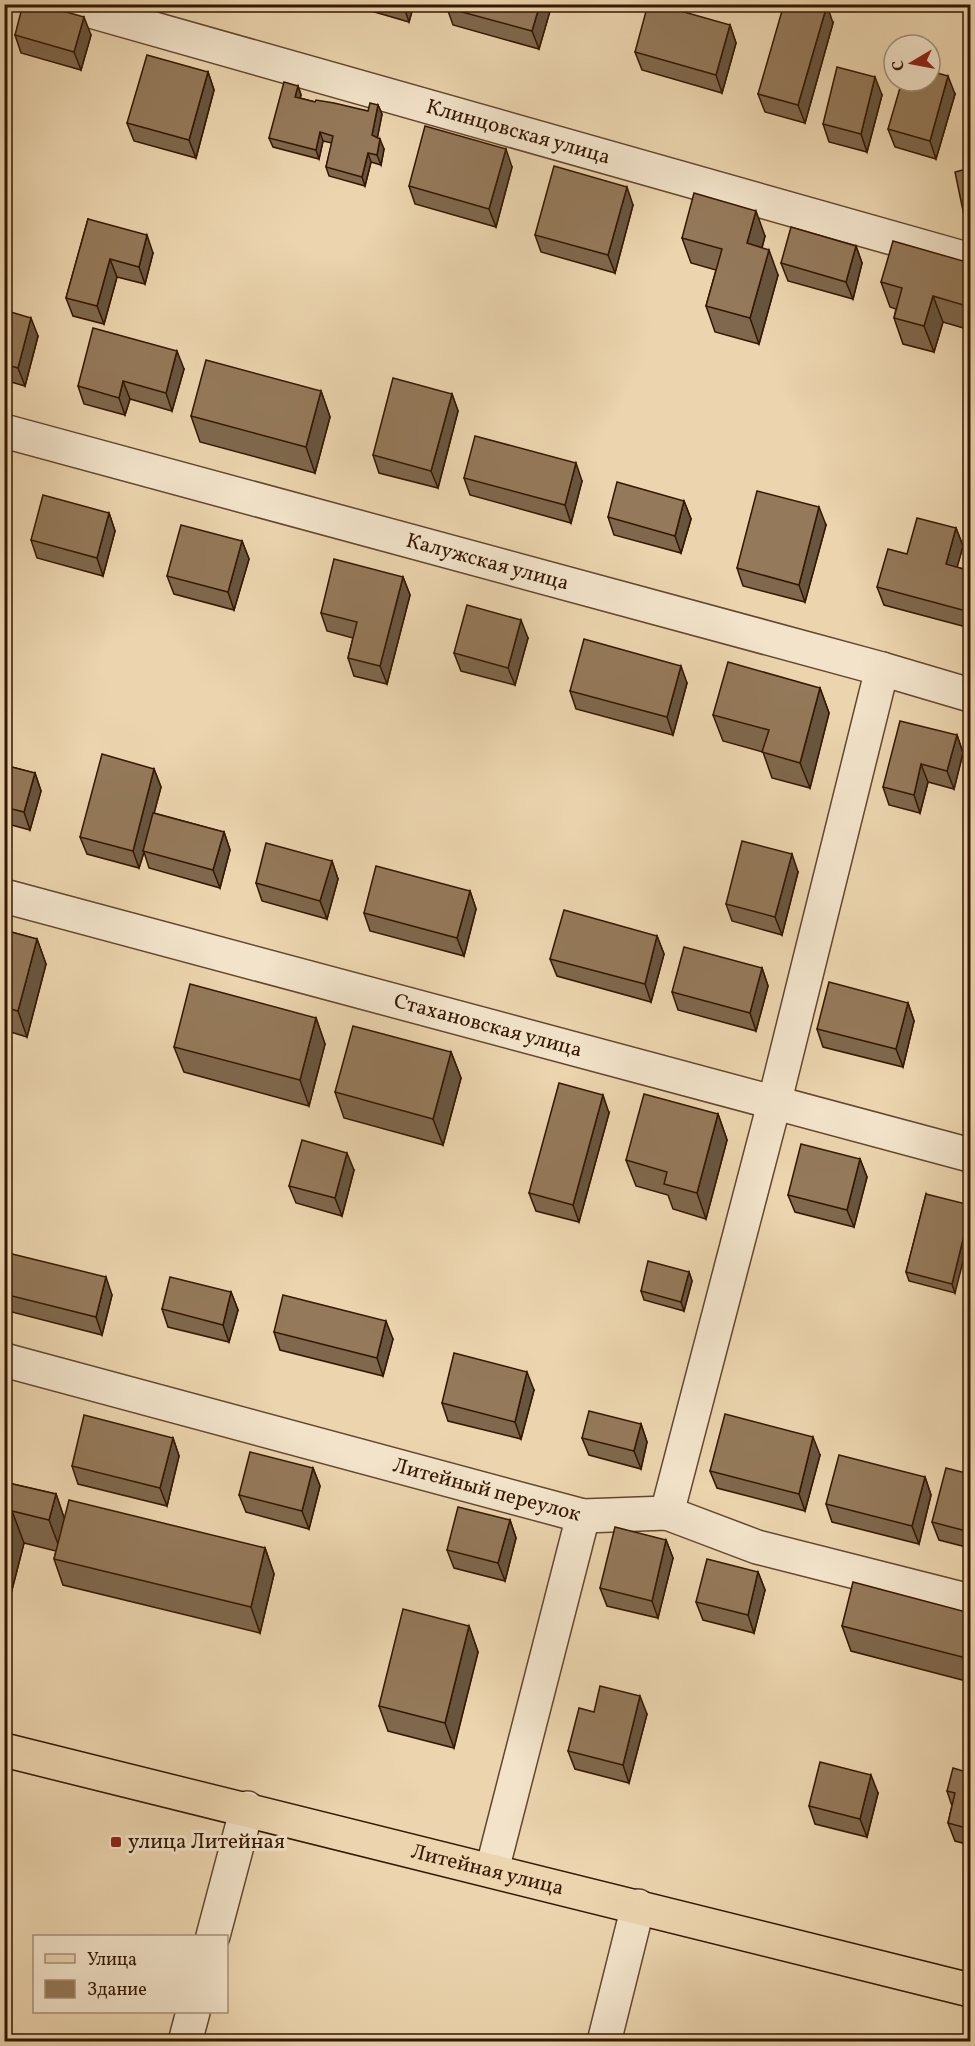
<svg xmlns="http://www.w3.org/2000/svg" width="975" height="2046" viewBox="0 0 975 2046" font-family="Vollkorn,serif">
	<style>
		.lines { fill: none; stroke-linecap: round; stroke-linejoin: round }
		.minor-casing { stroke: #62462c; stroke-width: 36 }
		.major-casing { stroke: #351700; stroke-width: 36 }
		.minor { stroke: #f2e3ca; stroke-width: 33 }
		.major { stroke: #ebd4ae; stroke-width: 33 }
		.wall { fill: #7f684d; stroke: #351700; stroke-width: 1.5 }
		.shaded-wall { fill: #68553f; stroke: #351700; stroke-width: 1.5 }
		.building { fill: #94795a; stroke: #351700; stroke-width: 1.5 }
		.poi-dot { fill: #8f2418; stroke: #f2e3ca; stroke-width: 2 }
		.labels { text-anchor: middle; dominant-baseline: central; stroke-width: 6; stroke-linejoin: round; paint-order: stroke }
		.street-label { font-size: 21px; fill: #351700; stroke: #f2e3ca }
		.poi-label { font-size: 21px; fill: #351700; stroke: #f2e3ca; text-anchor: start }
	</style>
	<rect width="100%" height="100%" fill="#ebd4ae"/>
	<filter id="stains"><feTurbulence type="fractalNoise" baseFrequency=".00333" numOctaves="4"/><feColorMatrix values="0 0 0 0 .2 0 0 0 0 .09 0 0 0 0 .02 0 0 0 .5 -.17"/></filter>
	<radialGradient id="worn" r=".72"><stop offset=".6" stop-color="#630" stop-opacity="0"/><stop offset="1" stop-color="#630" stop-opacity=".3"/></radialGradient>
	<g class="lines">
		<defs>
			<g id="minor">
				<path id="s1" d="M66,4L970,260"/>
				<path id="s2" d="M4,431L882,669L970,695"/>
				<path id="s3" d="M4,896L970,1155"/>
				<path id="s4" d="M4,1360L583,1516L667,1513L757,1547L970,1601"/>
				<path d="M667,1513L774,1104L882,669"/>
				<path d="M492,1870L583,1516"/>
				<path d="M213,1936L247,1808"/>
				<path d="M185,2042L193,2012"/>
				<path d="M604,2042L638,1906"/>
			</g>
			<g id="major">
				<path id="s5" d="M4,1750L970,1990"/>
			</g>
		</defs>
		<use href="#minor" class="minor-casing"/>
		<use href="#major" class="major-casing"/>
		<use href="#minor" class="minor"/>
		<use href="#major" class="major"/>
	</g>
	<path class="wall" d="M347,4H414L409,22Z
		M552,4L539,49L453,25L447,8Z
		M833,23L805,123L765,112L758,94Z
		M730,25L736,43L722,93L642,70L635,52Z
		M15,35H91L81,70L21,53Z
		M208,72L214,90L196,158L134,141L127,123Z
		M298,86L301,95L300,98L315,102L368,111L378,105L382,114L377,138L384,149L381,165L371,162L365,186L329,176L326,167L332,143L323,141L319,159L273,147L269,138Z
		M955,94L936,159L895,147L888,129Z
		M882,95L867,152L829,142L823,124Z
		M512,167L496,227L415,204L409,186Z
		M970,168V243L968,235Z
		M633,205L615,273L541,252L535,235Z
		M88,219L153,253L145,284L117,277L104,324L73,316L66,298Z
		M765,236L762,248L778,275L759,344L715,332L706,306L716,270L691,263L682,238Z
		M856,246L862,263L853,299L788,281L781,263Z
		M970,263V330L943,322L934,352L903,344L894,318L896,309L890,307L881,282Z
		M4,310L38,336L25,386L4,380Z
		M184,369L172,411L130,399L125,415L84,404L78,386Z
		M321,391L330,417L315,473L200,442L191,416Z
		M452,394L458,411L438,488L379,473L373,455Z
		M464,478L582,481L571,523L470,495Z
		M684,501L691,519L681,553L614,535L608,517Z
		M109,513L115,531L103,576L37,558L31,540Z
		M826,525L805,602L743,586L737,568Z
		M956,528L963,546L957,567L970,571V628L884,605L877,587L907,554Z
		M242,541L249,559L234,610L174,594L167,576Z
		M403,577L410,595L387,684L354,676L348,658L353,638L327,631L321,613Z
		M528,638L515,685L461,671L454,653Z
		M687,683L673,735L576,709L570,691Z
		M820,688L829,713L810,788L772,778L763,752L723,741L713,715Z
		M957,735L963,753L954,789L928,782L920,813L889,805L883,787Z
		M4,765L35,773L41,791L30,830L4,823Z
		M154,769L161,787L154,813L224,832L230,850L220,888L149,868L144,852L139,868L87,854L80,837Z
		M332,861L338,879L327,919L262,901L256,883Z
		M798,872L782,935L732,921L726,904Z
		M470,891L476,909L464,956L370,931L364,913Z
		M4,930L37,939L46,964L27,1037L4,1030Z
		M657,936L664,954L651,1002L557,976L550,959Z
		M762,968L768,986L756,1031L678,1010L672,992Z
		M908,1003L914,1021L903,1067L823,1047L817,1029Z
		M316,1018L325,1044L309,1106L184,1072L174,1047Z
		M451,1052L461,1078L443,1145L344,1118L335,1092Z
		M609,1113L579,1222L536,1211L529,1193Z
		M718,1114L727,1140L706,1219L673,1209L668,1195L636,1186L626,1160Z
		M860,1159L867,1177L854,1227L795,1212L788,1195Z
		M354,1170L342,1216L296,1203L289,1186Z
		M926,1194L955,1293L909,1281L906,1272Z
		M4,1252L112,1295L102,1335L4,1310Z
		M689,1272L692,1281L684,1311L644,1300L641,1291Z
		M231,1292L238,1310L229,1342L168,1327L162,1309Z
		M274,1332L393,1339L383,1376L280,1350Z
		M534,1390L521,1439L448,1421L442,1403Z
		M641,1424L647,1442L641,1469L589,1455L582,1438Z
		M173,1438L179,1456L167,1506L78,1484L72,1466Z
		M820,1455L805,1511L717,1488L710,1471Z
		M313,1468L320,1486L309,1529L246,1512L239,1495Z
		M970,1474V1548L939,1540L932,1522Z
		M925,1477L931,1495L919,1544L832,1522L826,1504Z
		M4,1482L56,1494L64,1518L265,1548L274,1574L260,1633L63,1585L54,1559L56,1551L24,1543L4,1621Z
		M510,1520L516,1538L505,1581L454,1568L447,1550Z
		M666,1540L673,1558L658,1618L607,1606L600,1588Z
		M758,1572L765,1590L754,1633L703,1620L696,1602Z
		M970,1613V1682L851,1651L842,1626Z
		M469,1626L478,1652L454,1748L388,1731L379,1706Z
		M594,1712L647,1714L629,1783L575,1769L568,1751Z
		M970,1773V1845L955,1841L948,1823L952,1806L947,1791Z
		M878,1793L867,1837L815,1824L809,1806Z"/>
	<path class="shaded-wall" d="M403,4H414L409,22Z
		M540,4H552L539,49L532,31Z
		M827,5L833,23L805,123L798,105Z
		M84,17L91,35L81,70L74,52Z
		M730,25L736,43L722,93L716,75Z
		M208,72L214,90L196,158L189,140Z
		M948,76L955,94L936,159L930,141Z
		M875,77L882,95L867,152L861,134Z
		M298,86L301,95L298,106L295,97Z
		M378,105L382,114L376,145L372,135Z
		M320,132L323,141L319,159L316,150Z
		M380,139L384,149L381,165L377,155Z
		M506,149L512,167L496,227L489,209Z
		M368,153L371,162L365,186L362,177Z
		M627,187L633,205L615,273L608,255Z
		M756,211L765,236L756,269L747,243Z
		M147,235L153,253L145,284L139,267Z
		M856,246L862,263L853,299L846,282Z
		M769,250L778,275L759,344L750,318Z
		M110,259L117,277L104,324L97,306Z
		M933,296L943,322L934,352L924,326Z
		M31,318L38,336L25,386L18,368Z
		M177,351L184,369L172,411L166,393Z
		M123,381L130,399L125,415L119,398Z
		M321,391L330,417L315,473L306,447Z
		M452,394L458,411L438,488L431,471Z
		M576,463L582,481L571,523L565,505Z
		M684,501L691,519L681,553L675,536Z
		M819,507L826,525L805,602L799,585Z
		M109,513L115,531L103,576L97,558Z
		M956,528L963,546L953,582L946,564Z
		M242,541L249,559L234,610L228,592Z
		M403,577L410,595L387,684L380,666Z
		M521,620L528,638L515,685L508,668Z
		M681,666L687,683L673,735L667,717Z
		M820,688L829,713L810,788L800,763Z
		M957,735L963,753L954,789L947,771Z
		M921,764L928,782L920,813L914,795Z
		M154,769L161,787L144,851H143L144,852L139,868L133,851Z
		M35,773L41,791L30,830L24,812Z
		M224,832L230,850L220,888L213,870Z
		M792,854L798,872L782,935L775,917Z
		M332,861L338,879L327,919L320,901Z
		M470,891L476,909L464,956L457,938Z
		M657,936L664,954L651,1002L645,984Z
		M37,939L46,964L27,1037L18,1011Z
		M762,968L768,986L756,1031L750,1013Z
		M908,1003L914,1021L903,1067L896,1049Z
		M316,1018L325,1044L309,1106L300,1080Z
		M451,1052L461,1078L443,1145L433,1119Z
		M603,1095L609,1113L579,1222L573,1205Z
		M718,1114L727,1140L706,1219L697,1193Z
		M347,1153L354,1170L342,1216L335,1198Z
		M860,1159L867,1177L854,1227L847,1210Z
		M970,1211V1234L955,1293L952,1284Z
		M689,1272L692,1281L684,1311L681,1302Z
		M106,1277L112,1295L102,1335L96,1317Z
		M231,1292L238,1310L229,1342L223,1325Z
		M386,1321L393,1339L383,1376L377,1358Z
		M527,1372L534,1390L521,1439L515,1422Z
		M641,1424L647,1442L641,1469L634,1451Z
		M813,1437L820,1455L805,1511L799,1494Z
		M173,1438L179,1456L167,1506L160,1488Z
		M313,1468L320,1486L309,1529L302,1511Z
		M925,1477L931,1495L919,1544L912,1526Z
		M56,1494L67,1526L61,1552L49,1520Z
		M12,1511L24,1543L4,1621V1541Z
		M510,1520L516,1538L505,1581L498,1563Z
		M666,1540L673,1558L658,1618L652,1601Z
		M265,1548L274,1574L260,1633L251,1607Z
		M758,1572L765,1590L754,1633L748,1615Z
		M469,1626L478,1652L454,1748L445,1723Z
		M640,1696L647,1714L629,1783L623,1765Z
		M871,1775L878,1793L867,1837L860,1819Z"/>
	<path class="building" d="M23,4H38L84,17L74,52L15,35Z
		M448,4H540L532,31L447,8Z
		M648,4H656L730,25L716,75L635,52Z
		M784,4L827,5L798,105L758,94Z
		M147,55L208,72L189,140L127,123Z
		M837,67L875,77L861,134L823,124Z
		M930,71L948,76L930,141L888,129L902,81H930Z
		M284,82L298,86L295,97L315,102L316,100L334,103L368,111L370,103L378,105L372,135L380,139L377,155L368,153L362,177L326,167L333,136L320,132L316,150L269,138Z
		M425,126L506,149L489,209L409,186Z
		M554,166L627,187L608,255L535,235Z
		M970,168V234L968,235L955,172Z
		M694,193L756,211L747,243L769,250L750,318L706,306L722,249L682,238Z
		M88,219L147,235L139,267L110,259L97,306L66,298Z
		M791,227L856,246L846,282L781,263Z
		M893,241L970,263V307L933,296L924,326L894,318L902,288L881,282Z
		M4,310L31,318L18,368L4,364Z
		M93,328L177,351L166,393L123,381L119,398L78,386Z
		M206,360L321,391L306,447L191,416Z
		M393,378L452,394L431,471L373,455Z
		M475,436L576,463L565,505L464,478Z
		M617,482L684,501L675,536L608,517Z
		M757,491L819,507L799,585L737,568Z
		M43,495L109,513L97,558L31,540Z
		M917,518L956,528L946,564L970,571V612L877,587L888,549L907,554Z
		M181,525L242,541L228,592L167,576Z
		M334,559L403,577L380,666L348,658L357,622L321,613Z
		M467,605L521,620L508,668L454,653Z
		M584,639L681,666L667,717L570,691Z
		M728,662L820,688L800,763L762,752L769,730L713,715Z
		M900,721L957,735L947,771L921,764L914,795L883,787Z
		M102,754L154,769L133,851L80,837Z
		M4,765L35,773L24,812L4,807Z
		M153,813L224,832L213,870L143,851Z
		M742,841L792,854L775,917L726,904Z
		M266,843L332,861L320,901L256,883Z
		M376,866L470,891L457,938L364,913Z
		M564,910L657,936L645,984L550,959Z
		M4,930L37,939L18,1011L4,1007Z
		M684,947L762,968L750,1013L672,992Z
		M829,982L908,1003L896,1049L817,1029Z
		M190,984L316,1018L300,1080L174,1047Z
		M353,1026L451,1052L433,1119L335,1092Z
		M559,1083L603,1095L573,1205L529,1193Z
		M644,1094L718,1114L697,1193L664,1184L667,1172L626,1160Z
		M302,1140L347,1153L335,1198L289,1186Z
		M801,1144L860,1159L847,1210L788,1195Z
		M926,1194L970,1205V1211L952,1284L906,1272Z
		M4,1252L106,1277L96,1317L4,1294Z
		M648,1261L689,1272L681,1302L641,1291Z
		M170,1277L231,1292L223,1325L162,1309Z
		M283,1295L386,1321L377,1358L274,1332Z
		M454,1353L527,1372L515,1422L442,1403Z
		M589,1411L641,1424L634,1451L582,1438Z
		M725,1414L813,1437L799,1494L710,1471Z
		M84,1415L173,1438L160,1488L72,1466Z
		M250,1452L313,1468L302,1511L239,1495Z
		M839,1455L925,1477L912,1526L826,1504Z
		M946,1468L970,1474V1532L932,1522Z
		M4,1482L56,1494L49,1520L12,1511L4,1541Z
		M69,1500L265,1548L251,1607L54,1559Z
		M458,1507L510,1520L498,1563L447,1550Z
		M615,1527L666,1540L652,1601L600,1588Z
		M707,1559L758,1572L748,1615L696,1602Z
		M853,1582L970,1613V1659L842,1626Z
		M403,1609L469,1626L445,1723L379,1706Z
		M600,1686L640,1696L623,1765L568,1751L579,1708L594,1712Z
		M820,1762L871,1775L860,1819L809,1806Z
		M953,1768L970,1773V1829L948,1823L955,1793L947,1791Z"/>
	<rect class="poi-dot" x="110" y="1836" width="12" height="12" rx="3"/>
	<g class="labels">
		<g class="street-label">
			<text stroke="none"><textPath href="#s1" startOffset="470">Клинцовская улица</textPath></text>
			<text stroke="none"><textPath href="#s2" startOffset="501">Калужская улица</textPath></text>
			<text stroke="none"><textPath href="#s3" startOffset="501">Стахановская улица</textPath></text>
			<text stroke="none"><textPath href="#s4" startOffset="500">Литейный переулок</textPath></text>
			<text stroke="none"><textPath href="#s5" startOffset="498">Литейная улица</textPath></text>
		</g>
		<g class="poi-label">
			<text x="128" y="1842">улица Литейная</text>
		</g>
	</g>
	<rect width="975" height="2046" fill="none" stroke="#ebd4ae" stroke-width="24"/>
	<rect x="6" y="6" width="963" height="2034" fill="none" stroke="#351700" stroke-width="3"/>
	<rect x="12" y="12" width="951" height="2022" fill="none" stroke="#351700" stroke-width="1.5"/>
	<rect x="33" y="1935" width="195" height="78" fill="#f2e3ca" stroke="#a69179" stroke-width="1.5"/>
	<rect x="45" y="1954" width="30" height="9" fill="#ebd4ae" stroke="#a69179" stroke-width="1.5"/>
	<text x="87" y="1965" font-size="18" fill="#351700">Улица</text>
	<rect x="45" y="1980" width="30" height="18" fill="#94795a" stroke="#a69179" stroke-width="1.5"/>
	<text x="87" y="1995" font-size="18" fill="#351700">Здание</text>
	<g transform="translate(912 63) rotate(260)"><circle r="28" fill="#f2e3ca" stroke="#a69179" stroke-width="1.5"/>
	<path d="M0-4.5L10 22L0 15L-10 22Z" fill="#8f2418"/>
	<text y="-9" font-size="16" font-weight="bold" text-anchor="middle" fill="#351700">С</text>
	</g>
	<rect width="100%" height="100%" filter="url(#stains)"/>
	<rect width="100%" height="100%" fill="url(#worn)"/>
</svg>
